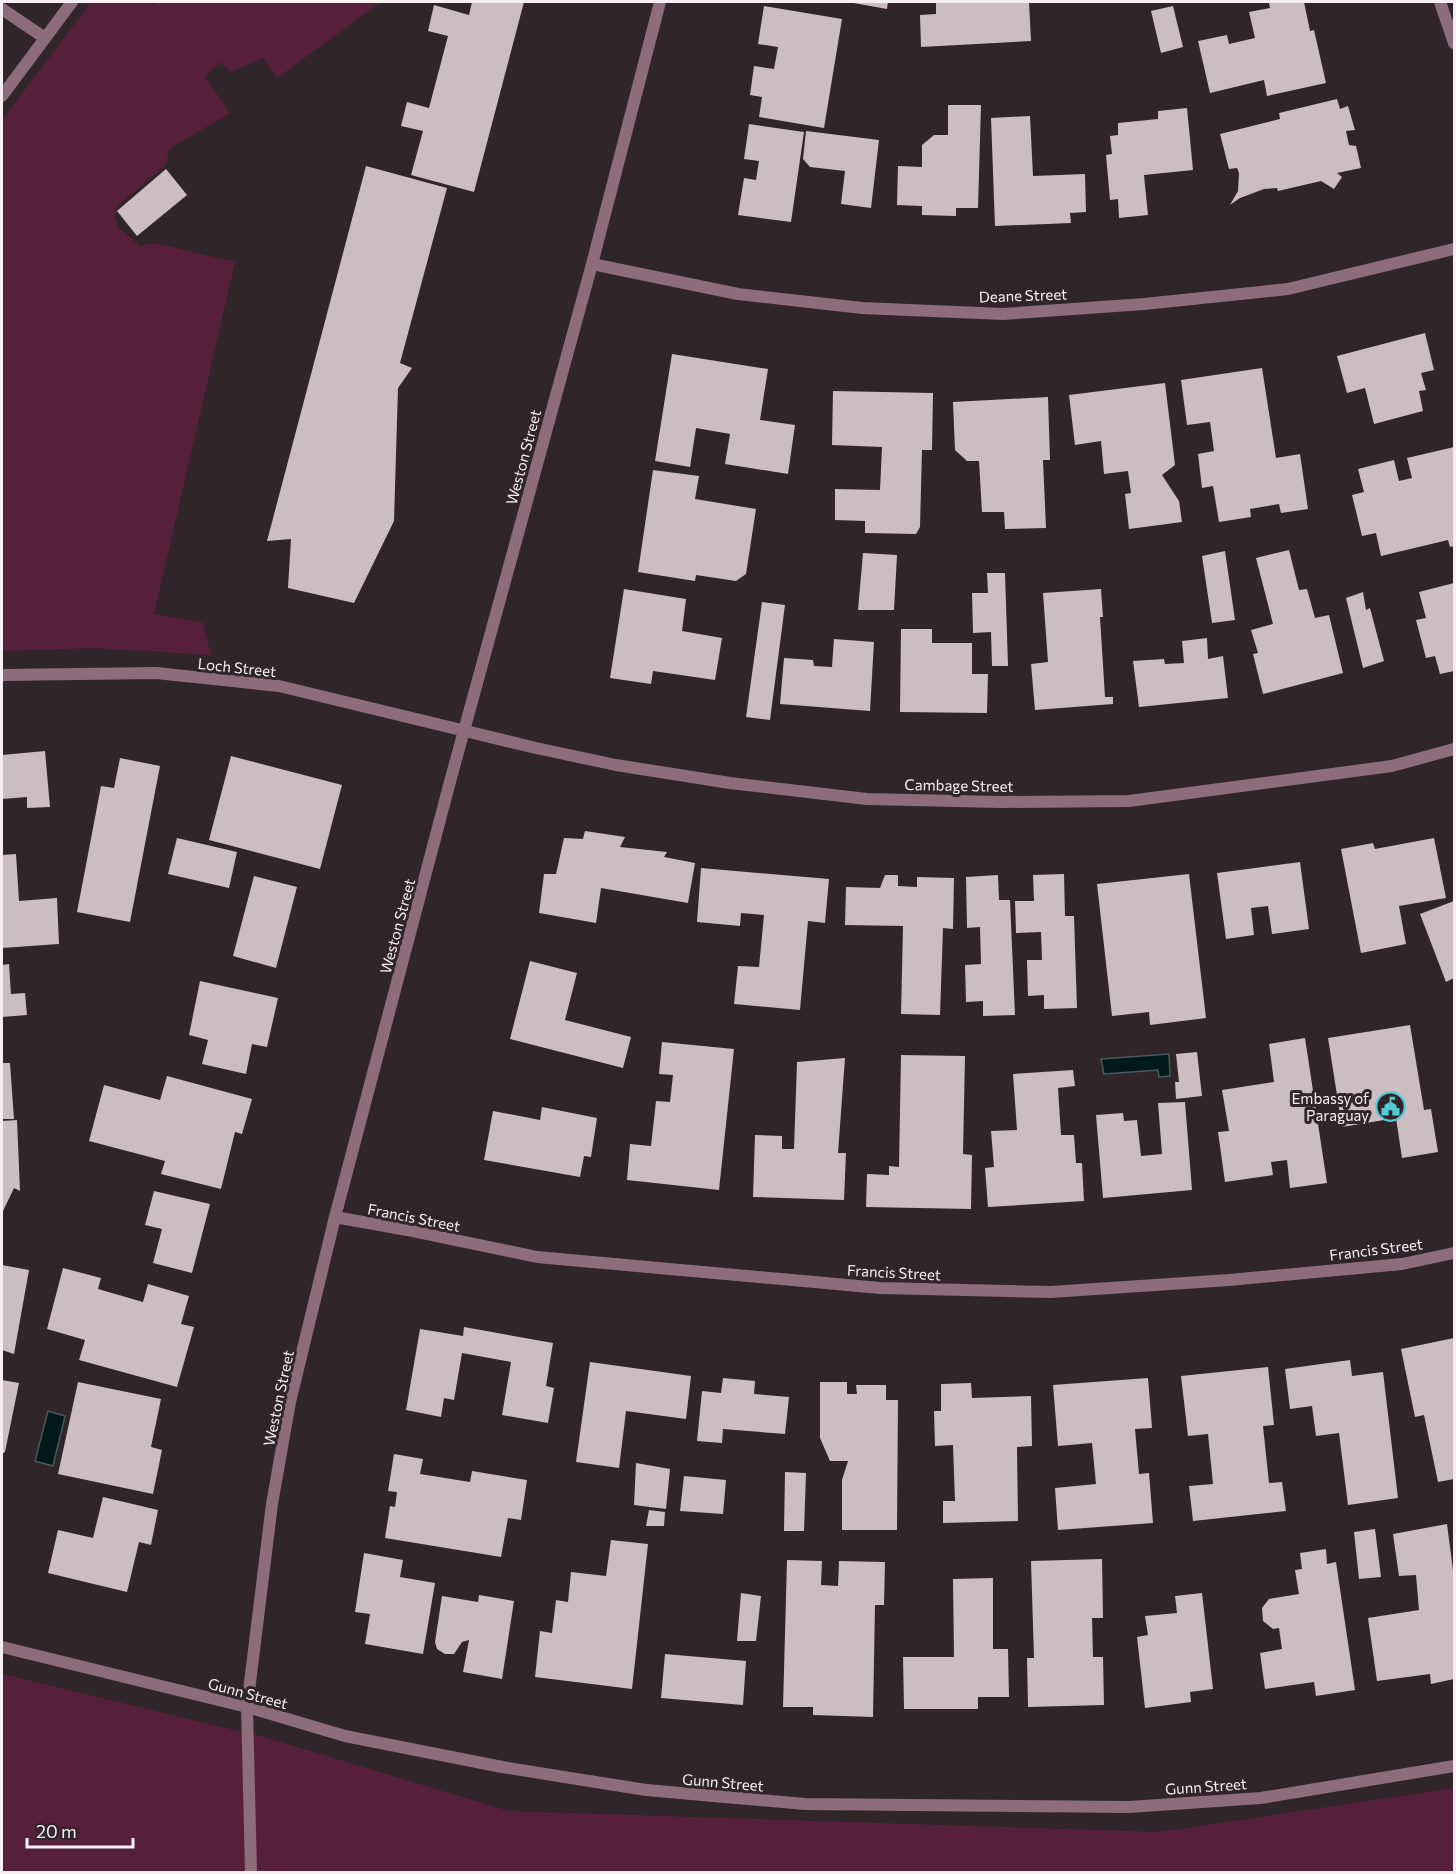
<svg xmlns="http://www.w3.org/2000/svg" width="1456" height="1874" viewBox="0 0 1456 1874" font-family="Commissioner,sans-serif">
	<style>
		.green { fill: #57203a }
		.water { fill: #001a1c; stroke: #4a5a5c; stroke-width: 1.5 }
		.building { fill: #ccbdc3 }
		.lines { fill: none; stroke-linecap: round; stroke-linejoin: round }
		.minor { stroke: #8c6d79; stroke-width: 12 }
		.tertiary { stroke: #8c6d79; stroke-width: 12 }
		.labels { text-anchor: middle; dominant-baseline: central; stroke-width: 6; stroke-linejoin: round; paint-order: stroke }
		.street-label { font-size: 15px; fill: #f7eff2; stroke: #302529 }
		.poi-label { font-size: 15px; fill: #f7eff2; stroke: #302529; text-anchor: end }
	</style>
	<rect width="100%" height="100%" fill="#302529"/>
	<path class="green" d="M91,2H148L153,5L156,2H381L277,78L263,58L230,72L221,62L205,77L230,113L169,149L166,165L118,205L115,217L118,227L140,246L155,243L235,262L154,614L203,623L211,655L94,648L2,651V120Z
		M2,1674L267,1738L509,1811L1159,1832L1454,1788V1872H2Z"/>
	<path class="water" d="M1169,1054L1170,1076L1159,1077L1158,1070L1104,1074L1101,1059Z
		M48,1411L65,1416L53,1466L35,1461Z"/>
	<path class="building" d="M472,2H524L474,192L411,175L423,131L401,126L407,102L429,108L448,36L428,31L434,5L469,15Z
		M848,2H888L887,9Z
		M936,2H1029L1031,41L921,47L920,15L936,14Z
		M1278,2H1304L1310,31L1314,30L1326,83L1267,96L1264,80L1210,93L1198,41L1227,35L1229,44L1255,38L1249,12L1270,8L1269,3Z
		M764,6L842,19L824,128L759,117L762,97L750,95L754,66L774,69L778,47L758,44Z
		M1173,6L1183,47L1161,53L1151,11Z
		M1337,99L1340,109L1348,106L1355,130L1346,131L1349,145L1356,146L1361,168L1337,173L1342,177L1334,189L1321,181L1278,191L1277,188L1264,189L1240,198L1230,205L1238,191L1239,173L1237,168L1229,169L1220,134L1280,119L1279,113Z
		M948,105H981L978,208H956V216L922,215V206L897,205L898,166L922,167V145L934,135H948Z
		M1187,108L1193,170L1144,175L1148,215L1119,218L1118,199L1110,200L1106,155L1112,154L1110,136L1118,135V123L1158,119V111Z
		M1030,116L1033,176L1085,174L1086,212L1070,213L1071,223L995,226L991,118Z
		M749,124L804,132L791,222L738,215L744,178L756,180L759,161L744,159Z
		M806,131L879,140L871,208L841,204L845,171L810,167L803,159Z
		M366,166L447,188L400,363L412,368L398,388L394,521L354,603L288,588L291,539L267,541Z
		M166,169L187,195L137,236L117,211Z
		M1425,333L1434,370L1421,373L1426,390L1419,391L1423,411L1374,424L1365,388L1347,393L1337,356Z
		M672,354L768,369L760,420L795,425L788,474L725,464L730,434L696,428L690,467L655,461Z
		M1262,368L1276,458L1300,454L1308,509L1281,513L1279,504L1250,509L1251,517L1219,522L1213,486L1202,488L1198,454L1214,451L1210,422L1187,425L1181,380Z
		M1165,383L1175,465L1162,475L1179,501L1182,522L1129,529L1125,494L1131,493L1128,471L1104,474L1101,441L1075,445L1069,395Z
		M833,391L933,393L932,450H922L920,527L916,534L865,533V521L835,520V489L880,490L882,447L832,445Z
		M1048,397L1050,460H1043L1046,528L1005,529L1004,512H982L979,461H967L955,450L953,402Z
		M1454,447V546L1450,547L1448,540L1381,556L1376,533L1362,536L1352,495L1364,492L1358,469L1394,460L1399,481L1412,478L1407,458Z
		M653,470L699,476L695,499L756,509L746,574L736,581L696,575L695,581L638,572Z
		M1289,550L1299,590L1307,589L1315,618L1329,615L1343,673L1263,694L1253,654L1258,653L1251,630L1273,624L1256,558Z
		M1225,551L1235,620L1212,623L1202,556Z
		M863,553L897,555L894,610H858Z
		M987,573H1005L1008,666H992L991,632L973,633L972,593H988Z
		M1454,583V671L1440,674L1435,656L1426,658L1416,620L1426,618L1419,592Z
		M624,589L686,599L682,631L722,638L715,680L653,671L651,684L610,678Z
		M1101,589L1103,617H1100L1105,697H1113V704L1035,710L1031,664L1048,662L1043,593Z
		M1363,592L1366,610L1370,608L1384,661L1363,668L1346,598Z
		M762,602L785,605L770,720L746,717Z
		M901,629H932V643H972V674H988L987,713L900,712Z
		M1207,638L1208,659L1223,656L1228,698L1139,707L1133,661L1164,659L1165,664L1184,663L1182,641Z
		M834,639L874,642L870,711L780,704L784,658L813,660L814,666L832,667Z
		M45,751L50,807L27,808V797L2,799V755Z
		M231,756L342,785L320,869L209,840Z
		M120,758L160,766L130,922L77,912L101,786L114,788Z
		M585,831L625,837L620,847L667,852L664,857L695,863L688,903L601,888L596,923L539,913L544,874H556L564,838L583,839Z
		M177,838L237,852L229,888L168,874Z
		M1434,838L1446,898L1399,906L1406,944L1361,953L1341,849L1373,843L1375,849Z
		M16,854L19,901L57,898L59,944L2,948V855Z
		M1300,862L1309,929L1272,934L1268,906L1251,908L1254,935L1226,939L1217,873Z
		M701,868L829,879L825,923L808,921L800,1010L734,1004L738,966L759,967L764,915L741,913L740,926L697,922Z
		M1064,874L1065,916H1074L1077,1008L1044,1009V995L1028,996L1027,960H1042L1041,932L1016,933L1015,901H1034L1033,875Z
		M1189,874L1206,1018L1150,1025L1149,1012L1112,1016L1097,884Z
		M885,875H898V886L917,887V877L954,878L953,929L943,928L940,1015L901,1014L903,926L845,925L846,887L880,888Z
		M998,875L999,900H1010L1015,1015L983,1016V1001L966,1002L965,965L981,964L980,927L967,928L966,877Z
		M254,876L297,887L276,968L233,956Z
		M1454,901V978L1446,982L1420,914Z
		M530,961L577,973L565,1020L631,1037L623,1068L510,1039Z
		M9,964L11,994L25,993L27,1015L2,1017V965Z
		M200,981L278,998L267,1047L252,1044L246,1074L202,1064L208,1040L189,1035Z
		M1410,1025L1424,1110L1431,1109L1438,1152L1402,1158L1396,1118L1342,1127L1328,1038Z
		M1305,1038L1327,1183L1290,1188L1287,1160L1271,1162L1273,1175L1225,1182L1218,1132L1229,1131L1222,1090L1274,1082L1269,1044Z
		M662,1042L734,1049L719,1190L627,1180L630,1144L651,1146L656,1101L670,1102L673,1075L659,1074Z
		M1197,1052L1202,1096L1176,1099L1175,1082H1179L1176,1054Z
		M901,1055L965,1056L963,1154L972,1155L971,1209L866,1207L867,1174L889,1175V1166L899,1167Z
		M845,1058L838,1153H846L844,1200L753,1197L755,1135L782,1136V1149H794L797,1062Z
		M2,1063H10L14,1119H2Z
		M1073,1070L1075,1086L1058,1088L1061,1135H1074L1076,1163H1082L1084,1201L988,1207L985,1168L994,1167L991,1131L1017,1130L1013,1074Z
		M167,1076L252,1099L242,1134L235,1132L221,1189L161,1174L165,1161L89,1141L104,1085L160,1100Z
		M1185,1102L1192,1190L1103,1198L1096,1115L1123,1113L1124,1121L1137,1120L1141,1156L1162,1154L1158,1103Z
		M542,1107L597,1118L591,1157L584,1156L580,1177L484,1160L493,1111L540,1120Z
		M17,1120L20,1191L14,1188L3,1211L2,1210V1121Z
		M154,1191L210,1204L192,1273L153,1263L162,1229L145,1225Z
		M2,1265L29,1270L14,1354L2,1350Z
		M63,1268L101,1278L98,1289L143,1302L148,1284L189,1296L181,1324L194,1327L177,1387L79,1360L85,1340L47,1329Z
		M464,1327L553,1343L546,1386L554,1388L548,1423L502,1415L511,1362L462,1353L454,1400L444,1398L441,1417L406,1410L420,1329L463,1336Z
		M1454,1338V1479L1438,1482L1424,1415L1415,1417L1401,1349Z
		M1350,1360L1352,1376L1383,1372L1398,1498L1348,1505L1339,1433L1316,1436L1312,1406L1290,1409L1285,1369Z
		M590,1362L691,1376L686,1419L626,1411L619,1468L576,1462Z
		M1268,1367L1274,1425L1263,1426L1269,1483L1282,1482L1286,1511L1193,1521L1189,1486L1213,1484L1208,1434L1188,1436L1181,1376Z
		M723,1378L755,1381L754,1394L789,1397L785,1434L723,1429L722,1443L697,1441L702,1391L721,1393Z
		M1148,1378L1152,1428L1135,1429L1139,1474L1149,1473L1153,1523L1058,1530L1055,1488L1096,1484L1092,1443L1058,1446L1053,1385Z
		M2,1380L19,1383L5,1452L2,1454Z
		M78,1382L161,1399L151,1447L162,1450L153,1494L58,1474Z
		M820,1382H847V1394H857L856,1385H886V1400H898L897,1530H842V1480L848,1461H830L820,1438Z
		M971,1383L972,1398L1031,1396L1032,1446L1017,1447L1018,1521L943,1523V1501H955L953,1445L935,1446L934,1411H941V1384Z
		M394,1454L423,1459L420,1474L470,1482L472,1471L527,1480L521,1520L508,1518L501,1557L385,1538L390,1506L395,1507L397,1492L388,1491Z
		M636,1463L670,1469L666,1509L634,1505Z
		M785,1472L806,1473L804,1531H784Z
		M684,1476L726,1480L723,1514L680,1511Z
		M103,1497L158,1510L151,1545L139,1542L127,1592L48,1573L58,1530L93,1538Z
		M649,1510L665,1512L664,1526H646Z
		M1447,1524L1454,1578V1679L1431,1684L1430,1674L1377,1681L1368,1618L1419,1610L1416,1575L1399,1576L1393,1534Z
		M1375,1529L1381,1577L1359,1579L1354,1532Z
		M611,1540L648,1544L632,1689L535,1677L540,1631L552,1633L556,1600L568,1602L571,1572L606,1576Z
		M1326,1549L1327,1564L1336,1562L1355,1690L1316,1696L1314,1682L1265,1689L1260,1653L1282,1649L1279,1628L1273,1629L1263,1621L1262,1608L1269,1599L1299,1594L1295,1570L1302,1569L1300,1553Z
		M364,1553L403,1560L400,1577L435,1583L423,1654L365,1644L370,1614L355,1612Z
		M1102,1559L1103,1618H1092L1093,1657H1103L1104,1705L1028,1707L1027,1658H1034L1031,1561Z
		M787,1560L822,1561L821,1585L838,1586L839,1561L885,1562L884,1605H875L873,1717L813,1715V1707H783Z
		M993,1578V1649H1008L1009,1697H978V1709H904L903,1657H954L953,1579Z
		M741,1593L761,1596L756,1641H737Z
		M1202,1593L1213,1689L1190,1692L1191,1702L1145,1708L1137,1637L1148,1635L1145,1616L1177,1613L1175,1596Z
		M479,1595L514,1601L502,1679L463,1672L469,1640L462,1642L454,1654H445L437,1649L435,1642L442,1596L478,1602Z
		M665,1654L746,1661L743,1705L661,1698Z"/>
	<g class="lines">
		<path class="minor" d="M1440,2L1454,43
			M2,9L45,38
			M2,96L72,2
			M592,264L738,294L862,308L1003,314L1144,304L1288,289L1454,249
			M2,675L156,673L279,686L536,748L616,765L730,783L867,799L1000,802L1129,801L1392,766L1454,749
			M335,1217L407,1230L537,1257L880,1288L1051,1292L1229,1280L1402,1264L1454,1253
			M2,1647L247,1707L345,1736L502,1767L646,1790L805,1804L1129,1807L1261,1798L1454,1766"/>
		<path class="tertiary" d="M251,1872L247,1707L272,1504L290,1402L335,1217L451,778L592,264L660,2"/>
	</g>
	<defs>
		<symbol id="civic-ring" viewBox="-11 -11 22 22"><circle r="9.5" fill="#302529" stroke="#51ccd3" stroke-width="1.5"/><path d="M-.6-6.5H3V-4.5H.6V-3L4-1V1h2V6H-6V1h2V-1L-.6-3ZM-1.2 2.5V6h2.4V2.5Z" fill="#51ccd3"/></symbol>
	</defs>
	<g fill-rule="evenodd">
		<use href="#civic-ring" x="1374" y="1090" width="33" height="33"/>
	</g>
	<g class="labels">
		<g class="street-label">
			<text transform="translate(1023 295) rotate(-2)">Deane Street</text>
			<text transform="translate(523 457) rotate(-75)">Weston Street</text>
			<text transform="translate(237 667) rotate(6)">Loch Street</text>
			<text transform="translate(959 785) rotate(1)">Cambage Street</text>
			<text transform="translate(397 926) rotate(-75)">Weston Street</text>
			<text transform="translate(414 1217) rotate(11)">Francis Street</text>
			<text transform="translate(1376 1249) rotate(-7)">Francis Street</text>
			<text transform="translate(894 1272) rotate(3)">Francis Street</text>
			<text transform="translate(278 1398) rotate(-78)">Weston Street</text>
			<text transform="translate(248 1693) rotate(15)">Gunn Street</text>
			<text transform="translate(723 1782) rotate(5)">Gunn Street</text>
			<text transform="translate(1206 1786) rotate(-4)">Gunn Street</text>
		</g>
		<g class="poi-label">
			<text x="1369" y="1098">Embassy of<tspan x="1369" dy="17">Paraguay</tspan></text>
		</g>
	</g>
	<rect width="1456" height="1874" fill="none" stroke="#f7eff2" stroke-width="6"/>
	<path d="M27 1838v9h106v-9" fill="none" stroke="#f7eff2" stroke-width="3"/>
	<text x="36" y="1838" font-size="18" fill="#f7eff2" stroke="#302529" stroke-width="4.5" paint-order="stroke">20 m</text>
</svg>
